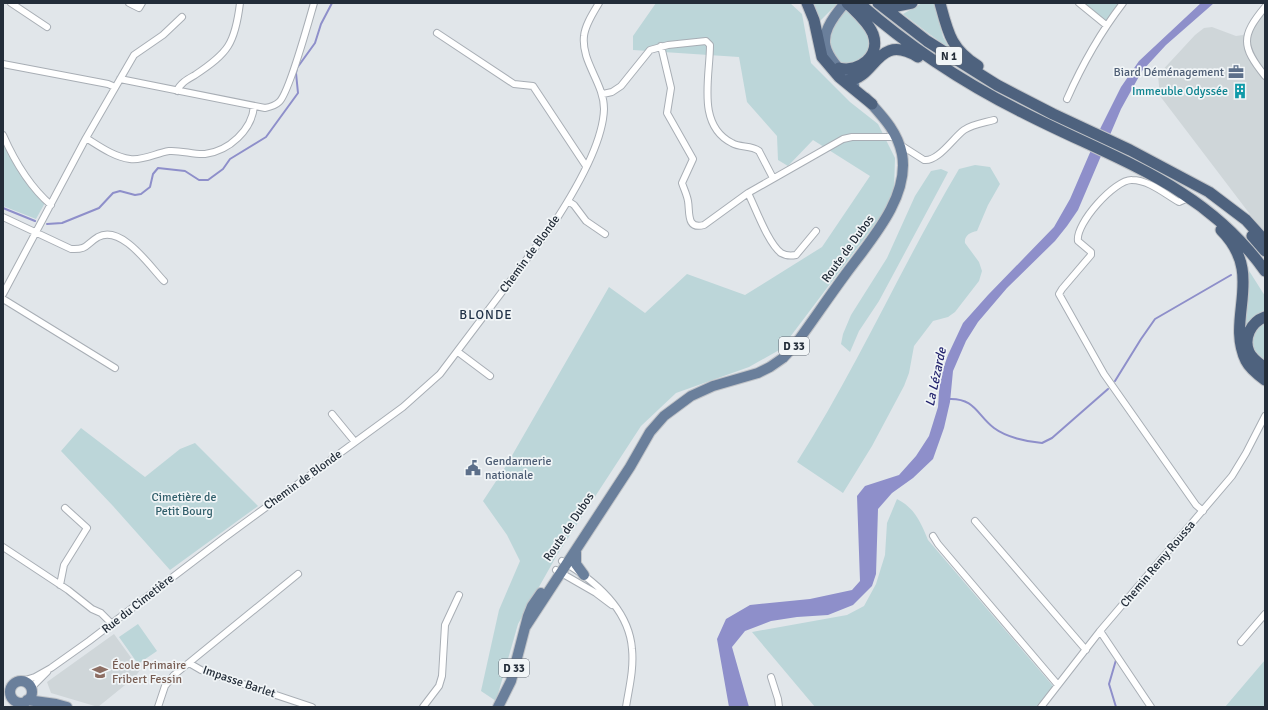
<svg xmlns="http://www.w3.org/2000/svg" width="1268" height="710" viewBox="0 0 1268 710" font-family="Signika,sans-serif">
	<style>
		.built { fill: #cfd6d9 }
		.green { fill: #bcd6d9 }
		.water { fill: #8e8fca }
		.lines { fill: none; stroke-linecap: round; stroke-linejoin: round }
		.stream { stroke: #8e8fca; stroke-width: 2 }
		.minor-casing { stroke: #a8aeb5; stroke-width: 8 }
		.primary-casing { stroke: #c1c4c8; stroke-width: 12 }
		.trunk-casing { stroke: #c1c4c8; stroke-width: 13 }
		.minor { stroke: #fff; stroke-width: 6 }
		.primary { stroke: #6a7f9b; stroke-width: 10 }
		.trunk { stroke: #4e627e; stroke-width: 11 }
		.labels { text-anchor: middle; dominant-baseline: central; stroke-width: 3.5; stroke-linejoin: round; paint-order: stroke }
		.shield { fill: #f1f5f7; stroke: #616972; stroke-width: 1 }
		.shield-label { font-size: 11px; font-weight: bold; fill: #232d39 }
		.service-label { font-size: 12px; fill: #4e5e75; stroke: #f1f5f7; text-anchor: end }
		.culture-label { font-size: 12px; fill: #0d838f; stroke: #f1f5f7; text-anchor: end }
		.street-label { font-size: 12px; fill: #232d39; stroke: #f1f5f7 }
		.park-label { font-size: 12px; fill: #315f6b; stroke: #f1f5f7 }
		.education-label { font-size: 12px; fill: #785e54; stroke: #f1f5f7; text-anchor: start }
		.neighbourhood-label { font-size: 13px; letter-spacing: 1px; fill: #213248; stroke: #f1f5f7 }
		.water-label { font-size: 13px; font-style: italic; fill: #23246e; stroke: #f1f5f7 }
	</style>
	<rect width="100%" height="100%" fill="#e1e6ea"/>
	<path class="built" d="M1265,7V234L1160,96L1158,75L1195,35L1204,28L1212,27L1236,36L1243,35Z
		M114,634L140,670L135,677L98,707L51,693L47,682Z"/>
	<path class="green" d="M656,3H790L802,14L811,63L850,102L878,124L895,158L894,189L882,215L781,349L749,367L676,393L641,426L557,555L518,624L496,701L481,691L499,610L520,561L507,535L483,501L506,466L609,287L645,313L687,274L745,295L822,247L870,176L813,140L788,166L778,160L777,136L747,102L739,57L633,50V36Z
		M811,3H838L818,23Z
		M922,3H935L943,37L949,47L948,48L903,14Z
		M1079,3H1123L1106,25Z
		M847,9C862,24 875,36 865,58L845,66C822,46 830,29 847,9Z
		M3,135L10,151L46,201L36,219L3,206Z
		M975,165L990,167L1000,184L988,205L977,231C970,232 964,236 965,243L979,262L982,271L979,281L955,312L948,317L933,321L914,346L909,373L904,386L872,446L843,493L797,462C857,368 902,265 959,169Z
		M941,169L948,172L946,176L879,301L859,331L850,352L841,344L843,334L851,315L887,258L915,196L931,171Z
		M1246,266L1265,296V312L1257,315L1244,327Z
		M1265,321V364C1248,345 1245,340 1265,321Z
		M81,428L145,477L180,449L195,443L258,506L170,570L113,506L61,451Z
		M897,499C915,508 921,523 928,540L1053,686L1036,707H815L752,632L847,615L864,606L876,584L885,555L887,523Z
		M138,624L157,651L138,664L119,637Z
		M1265,660V707H1225Z"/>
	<path class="water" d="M1201,3H1214L1166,45L1142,71L1121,109L1078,210L1067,226L1055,241L1007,288L978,322L966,341L953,371L950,402L944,428L933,459L913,478L892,493L878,509L876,574L872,586L853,605L828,615L797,617L771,621L745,631L732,647L749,707H729L717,639L726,619L750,605L810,599L852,590L860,581L857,496L865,486L899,475L916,456L929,436L938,407L940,378L948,355L963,323L988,295L1054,227L1070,199L1101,127L1121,87L1139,61Z"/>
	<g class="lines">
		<path class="stream" d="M3,208L35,221
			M47,224L62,223L99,208L113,193L120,191L135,195L141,194L150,187L153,174L158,168L185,171L199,180H208L223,169L230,159L266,137L298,93L296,73L297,68L315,43L321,24L332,3
			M1115,381L1141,339L1155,319L1231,275
			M949,399C975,398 977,415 994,428C1006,437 1027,442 1042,443L1052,438L1108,389
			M1116,707L1109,684L1116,660"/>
		<defs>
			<path id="minor" d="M11,3L47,27
				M129,3L139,8L142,3
				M1079,3L1106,25
				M1265,7C1241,36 1241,46 1265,76
				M437,33L514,84L533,86L586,166
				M661,46L671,88L667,113L693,159L682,183C684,189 687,195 688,201C690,212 686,230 704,225L748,193L843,139L852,137H897
				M3,64L108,84L115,87
				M120,79L265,108C270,107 275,106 279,102C289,94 309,20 314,3
				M177,91C180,83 188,79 195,75C228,53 235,44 240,3
				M603,94L612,92L621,86L650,50L668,45L706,41L710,45C710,77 696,125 732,143C740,148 751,145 759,151L773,178
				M1067,99C1082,65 1100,33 1123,3
				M3,135C14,160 30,187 51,205
				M86,138C99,146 114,157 130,159C143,161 156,153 169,151C181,150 194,155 205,154C229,151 252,130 254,106
				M899,144L924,160C938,162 953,138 964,130C973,124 983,123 994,120
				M748,193C756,209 768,243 781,253C786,256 791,256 796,255L816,231
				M1188,198L1179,202C1165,194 1149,180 1132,180C1115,179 1075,224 1078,241L1091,252V255L1062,289L1059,294L1104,374L1196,505L1203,511
				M568,201L574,205L586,221L605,234
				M3,217L71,249C88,250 86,244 98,237C122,224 151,268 164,281
				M3,294L86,138L134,55L163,35L182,17
				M3,299L115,368
				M458,352L490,376
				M332,414L355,442
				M975,521L1086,650
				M933,536L938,544L1058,685
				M3,547L68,590L92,609L101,613L112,624
				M562,561C594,580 629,609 632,649C634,669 629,688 626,707
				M556,570L596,593L612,605
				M60,585L64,565L87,528L65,508
				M1100,631L1151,707
				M1241,642L1265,614
				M189,663L201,670L312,707
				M771,677L778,699L779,707
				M22,681L35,677L51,668L89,641L224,538L403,407L440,374L554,223C573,194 603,144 604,109C604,83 581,62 584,36C585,25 593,13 599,3
				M31,688L47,672
				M158,707L165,686L174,675L298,574
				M423,707L439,686L442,676L445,625L459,595
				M1041,707L1100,631L1232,476L1246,453L1265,416"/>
			<path id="primary" d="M845,3C812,41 823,52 854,85
				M576,552V564L584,575
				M526,626L630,467L650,432L664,416L691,396L713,386L758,373L770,367L783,358L795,345C812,322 828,298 845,275C869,242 910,198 902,154C897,130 881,115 866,98
				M10 692a11 11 0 1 1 22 0a11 11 0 1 1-22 0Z
				M27,700L56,704L67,707
				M498,707L511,681L528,616L532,606L541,593"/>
			<path id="trunk" d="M807,3L814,20L822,57L839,77L872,104
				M859,3C908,46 964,83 1022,112C1113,159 1203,184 1265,271
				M878,3L927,41L997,85L1053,114L1130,150L1209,192L1246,220L1265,241
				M888,3L897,6L912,3
				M940,3C948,33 951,49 978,66
				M839,68C859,73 881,56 873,34C868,22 856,12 847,3
				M849,80C876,78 877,32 918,57
				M1221,230C1266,275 1225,317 1246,361C1250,369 1258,375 1265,380
				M1252,236L1265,251
				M1265,317C1251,322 1243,338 1249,352C1252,359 1260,364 1265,368"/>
		</defs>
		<use href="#minor" class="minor-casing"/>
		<use href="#primary" class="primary-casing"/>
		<use href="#trunk" class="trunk-casing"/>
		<use href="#minor" class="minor"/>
		<use href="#primary" class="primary"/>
		<use href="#trunk" class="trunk"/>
	</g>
	<defs>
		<symbol id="office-bare" viewBox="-9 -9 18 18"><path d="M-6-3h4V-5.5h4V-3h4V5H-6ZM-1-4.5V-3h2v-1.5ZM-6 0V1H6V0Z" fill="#5c6f8a" stroke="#f1f5f7" stroke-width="2.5" paint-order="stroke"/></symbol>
		<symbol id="building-bare" viewBox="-9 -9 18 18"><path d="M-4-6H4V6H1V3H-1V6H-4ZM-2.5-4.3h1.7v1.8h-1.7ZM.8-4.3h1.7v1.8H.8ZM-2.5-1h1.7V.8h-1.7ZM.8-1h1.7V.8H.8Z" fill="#0f9aa8" stroke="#f1f5f7" stroke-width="2.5" paint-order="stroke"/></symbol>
		<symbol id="civic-bare" viewBox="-9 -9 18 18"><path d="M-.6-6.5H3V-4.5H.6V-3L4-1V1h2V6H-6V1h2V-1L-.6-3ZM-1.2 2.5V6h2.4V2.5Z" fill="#5c6f8a" stroke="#f1f5f7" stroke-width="2.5" paint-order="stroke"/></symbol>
		<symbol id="school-bare" viewBox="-9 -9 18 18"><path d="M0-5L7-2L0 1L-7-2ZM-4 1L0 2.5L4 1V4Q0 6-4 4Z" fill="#8d6e63" stroke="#f1f5f7" stroke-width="2.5" paint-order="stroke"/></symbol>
	</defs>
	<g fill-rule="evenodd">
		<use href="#office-bare" x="1225" y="61" width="22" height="22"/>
		<use href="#building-bare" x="1229" y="80" width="22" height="22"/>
		<use href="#civic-bare" x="462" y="457" width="22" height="22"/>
		<use href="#school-bare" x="89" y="661" width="22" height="22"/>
	</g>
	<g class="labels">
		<g class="shield">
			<rect x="936" y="47" width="26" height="18" rx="3"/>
			<rect x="779" y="337" width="30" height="18" rx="3"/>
			<rect x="499" y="659" width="30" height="18" rx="3"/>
		</g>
		<g class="shield-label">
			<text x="949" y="56">N 1</text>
			<text x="794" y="346">D 33</text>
			<text x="514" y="668">D 33</text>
		</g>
		<g class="service-label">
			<text x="1224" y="72">Biard Déménagement</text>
			<text x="485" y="461" text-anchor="start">Gendarmerie<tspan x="485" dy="14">nationale</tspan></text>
		</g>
		<g class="culture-label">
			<text x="1228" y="91">Immeuble Odyssée</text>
		</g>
		<g class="street-label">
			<text transform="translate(848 249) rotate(-54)">Route de Dubos</text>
			<text transform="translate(530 254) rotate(-54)">Chemin de Blonde</text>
			<text transform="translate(303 480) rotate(-36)">Chemin de Blonde</text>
			<text transform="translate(569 527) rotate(-56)">Route de Dubos</text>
			<text transform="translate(1158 564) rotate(-50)">Chemin Remy Roussa</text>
			<text transform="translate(138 604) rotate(-38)">Rue du Cimetière</text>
			<text transform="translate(239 682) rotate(19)">Impasse Barlet</text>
		</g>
		<g class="park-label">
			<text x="184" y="497">Cimetière de<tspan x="184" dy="14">Petit Bourg</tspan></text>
		</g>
		<g class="education-label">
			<text x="112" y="665">École Primaire<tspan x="112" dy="14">Fribert Fessin</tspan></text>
		</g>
		<g class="neighbourhood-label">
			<text x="486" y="315">BLONDE</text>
		</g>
		<g class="water-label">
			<text transform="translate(936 377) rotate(-78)">La Lézarde</text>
		</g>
	</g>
	<rect width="1268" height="710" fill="none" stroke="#232d39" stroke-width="8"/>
</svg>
